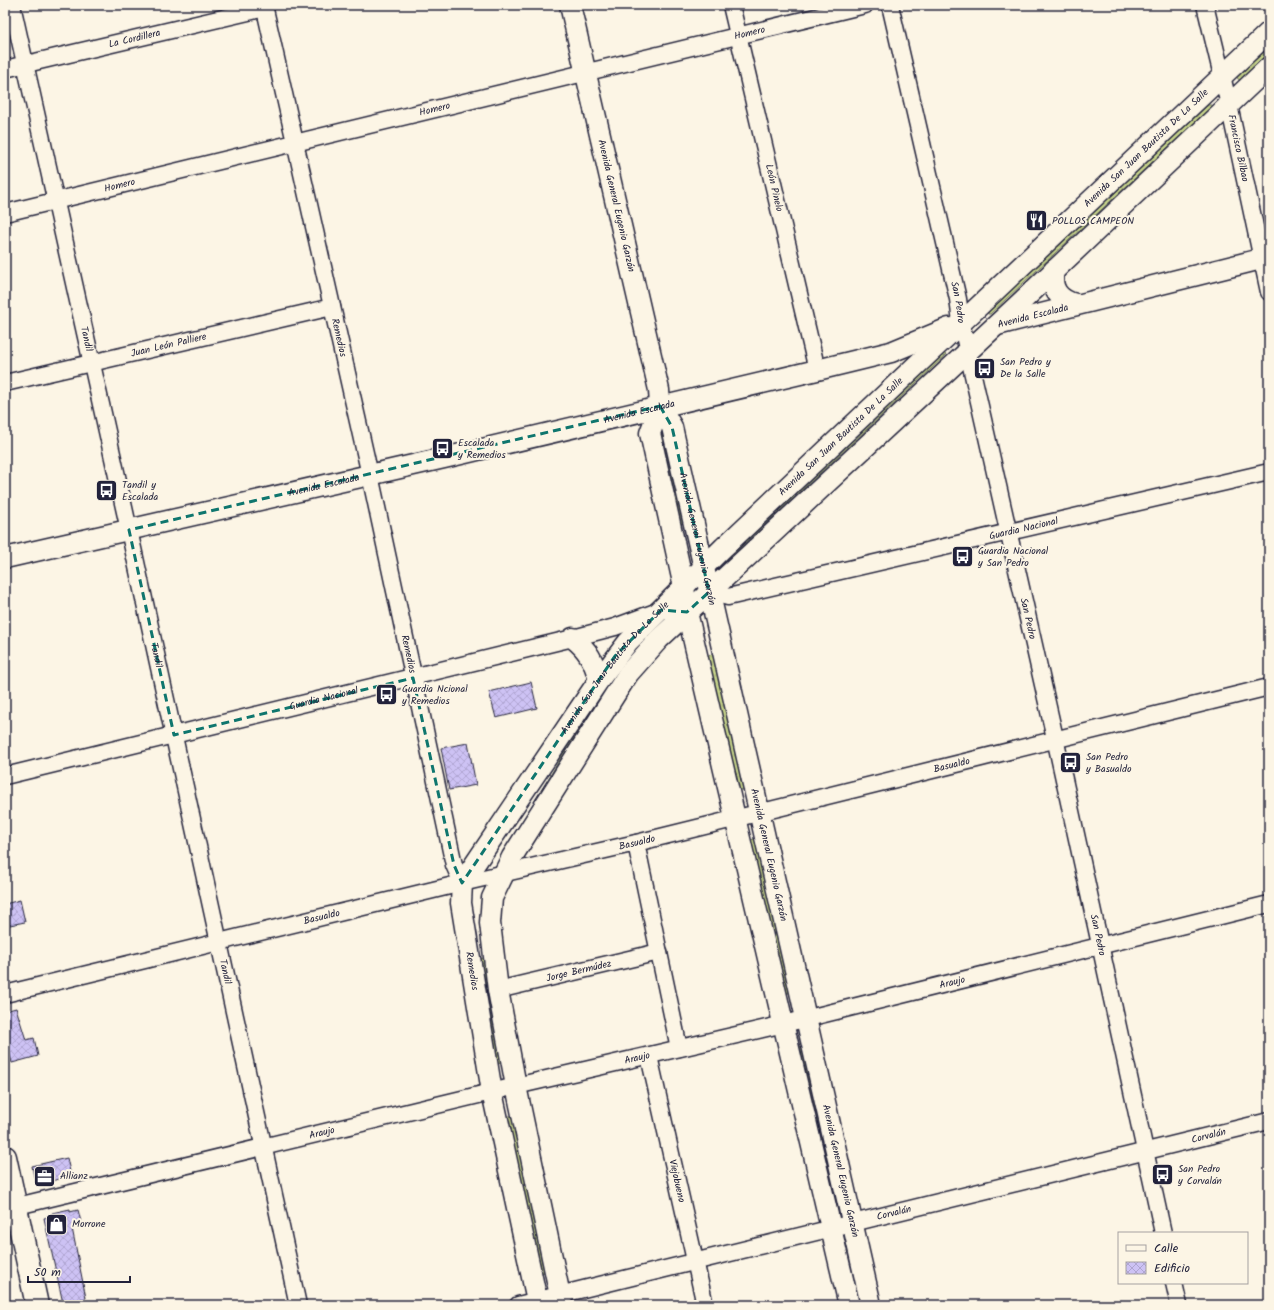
<svg xmlns="http://www.w3.org/2000/svg" width="1274" height="1310" viewBox="0 0 1274 1310" font-family="Kalam,sans-serif">
	<style>
		.grass { fill: url(#grass-tufts); stroke: #767d64 }
		.green { fill: #cbd88c; stroke: #767d64 }
		.building { fill: url(#building-cross-hatch); stroke: #22223b }
		.lines { fill: none; stroke-linecap: round; stroke-linejoin: round }
		.minor-casing { stroke: #22223b; stroke-width: 19 }
		.tertiary-casing { stroke: #22223b; stroke-width: 23 }
		.secondary-casing { stroke: #22223b; stroke-width: 25 }
		.minor { stroke: #fcf5e5; stroke-width: 16 }
		.tertiary { stroke: #fcf5e5; stroke-width: 20 }
		.secondary { stroke: #fcf5e5; stroke-width: 22 }
		.marked { fill: none; stroke: #0f766e; stroke-width: 3; stroke-dasharray: 8 5; stroke-linejoin: round }
		.labels { text-anchor: middle; dominant-baseline: central; stroke-width: 4; stroke-linejoin: round; paint-order: stroke }
		.street-label { font-size: 10px; fill: #22223b; stroke: #fcf5e5 }
		.poi-label { font-size: 10px; fill: #22223b; stroke: #fcf5e5; text-anchor: start }
	</style>
	<defs>
		<pattern id="grass-tufts" width="24" height="20" patternUnits="userSpaceOnUse"><rect width="24" height="20" fill="#cbd88c"/><path d="M3 7l-1-3M5 7V3M7 7l1-3M15 17l-1-3M17 17v-4M19 17l1-3" fill="none" stroke="#aeb97a"/></pattern>
		<pattern id="building-cross-hatch" width="8" height="8" patternUnits="userSpaceOnUse"><rect width="8" height="8" fill="#cdc2f4"/><path d="M0 0l8 8M0 8l8-8" fill="none" stroke="#b0a6d2"/></pattern>
	</defs>
	<rect width="100%" height="100%" fill="#fcf5e5"/>
	<filter id="ink" filterUnits="userSpaceOnUse"><feTurbulence type="fractalNoise" baseFrequency=".025" numOctaves="2"/><feDisplacementMap in="SourceGraphic" scale="8" xChannelSelector="R" yChannelSelector="G"/><feConvolveMatrix kernelMatrix="1 2 1 2 8 2 1 2 1" color-interpolation-filters="sRGB"/></filter>
	<g filter="url(#ink)">
		<path class="grass" d="M1269,47V53L1240,80L1238,79L1237,77Z
			M1208,105H1211V107L990,314H988V312Z
			M944,353L946,355L724,563L723,558Z
			M711,654H714L744,789L742,790L736,787L708,657Z
			M619,660H623L520,834L517,831Z
			M753,839H755L790,993H786L750,842Z
			M483,958L486,959L502,1063L497,1064L480,959Z
			M803,1046L838,1201H834L799,1047Z"/>
		<path class="green" d="M663,433H664L684,523L679,524L660,434Z
			M509,1116H514L546,1271L542,1273L540,1272L508,1117Z"/>
		<path class="building" d="M531,682L537,708L496,718L489,692Z
			M468,743L476,785L449,790L441,748Z
			M20,900L25,922L5,926V904Z
			M16,1008L26,1040L34,1038L38,1056L12,1063L5,1035V1011Z
			M67,1158L71,1176L43,1183L34,1177L32,1166Z
			M70,1209V1212L78,1210L82,1226L72,1228L86,1298L63,1303L44,1218L53,1216L52,1213Z"/>
		<g class="lines">
			<defs>
				<g id="minor">
					<path id="s1" d="M12,5L129,530L298,1305"/>
					<path id="s2" d="M264,5L370,475L454,865L462,883"/>
					<path id="s3" d="M731,5L817,370"/>
					<path id="s4" d="M890,5L958,299L961,322L1055,738L1163,1233"/>
					<path id="s5" d="M1205,5L1229,105L1269,292"/>
					<path id="s6" d="M5,69L265,8"/>
					<path id="s7" d="M5,213L865,5"/>
					<path id="s8" d="M5,383L332,307"/>
					<path id="s9" d="M709,592L728,597L1269,472"/>
					<path id="s10" d="M5,776L573,638L615,627L661,610L687,612"/>
					<path d="M636,843L679,1048"/>
					<path id="s11" d="M498,990L659,952"/>
					<path id="s12" d="M5,994L462,883L636,843L1269,687"/>
					<path id="s13" d="M649,1056L705,1305"/>
					<path id="s14" d="M5,1209L516,1086L784,1024L1269,904"/>
					<path d="M1174,1283L1179,1305"/>
					<path id="s15" d="M518,1305L1269,1121"/>
				</g>
				<g id="tertiary">
					<path id="s16" d="M570,5L659,390L660,406L672,427L871,1305"/>
					<path d="M1054,270C1050,288 1058,300 1076,304"/>
					<path id="s17" d="M997,325L1269,257"/>
					<path d="M660,406L650,433L684,587L687,612L849,1305"/>
					<path id="s18" d="M5,558L444,458L817,370L891,352L949,328"/>
					<path d="M573,638C588,650 594,661 599,680"/>
					<path id="s19" d="M538,1305L492,1092L461,903L462,883L599,680L628,642L724,547L1269,32"/>
					<path d="M562,1305L516,1086L498,990L490,923L492,898L512,857L628,674L659,639L1020,303L1269,67"/>
				</g>
				<path id="secondary" d="M5,1157L37,1305"/>
			</defs>
			<use href="#minor" class="minor-casing"/>
			<use href="#tertiary" class="tertiary-casing"/>
			<use href="#secondary" class="secondary-casing"/>
			<use href="#minor" class="minor"/>
			<use href="#tertiary" class="tertiary"/>
			<use href="#secondary" class="secondary"/>
		</g>
	</g>
	<path class="marked" d="M660,406L672,427L709,592L687,612L661,610L615,656L462,883L454,865L413,678L174,735L129,530Z"/>
	<defs>
		<symbol id="restaurant-square" viewBox="-11 -11 22 22"><rect x="-9" y="-9" width="18" height="18" rx="4" fill="#22223b" stroke="#fcf5e5"/><path d="M-5-6h1v4h1v-4h1v4h1v-4h1v5L-1.5 .5V6h-2V.5L-5-1ZM5-6V6H3V1.5H1.5Q1.5-4 5-6Z" fill="#fff"/></symbol>
		<symbol id="bus-square" viewBox="-11 -11 22 22"><rect x="-9" y="-9" width="18" height="18" rx="4" fill="#22223b" stroke="#fcf5e5"/><path d="M-5-6H5V4H4V6H2V4H-2V6H-4V4H-5ZM-3.5-4V0h7V-4ZM-3.5 1.2v1.5H-2V1.2ZM2 1.2v1.5H3.5V1.2Z" fill="#fff"/></symbol>
		<symbol id="office-square" viewBox="-11 -11 22 22"><rect x="-9" y="-9" width="18" height="18" rx="4" fill="#22223b" stroke="#fcf5e5"/><path d="M-6-3h4V-5.5h4V-3h4V5H-6ZM-1-4.5V-3h2v-1.5ZM-6 0V1H6V0Z" fill="#fff"/></symbol>
		<symbol id="shop-square" viewBox="-11 -11 22 22"><rect x="-9" y="-9" width="18" height="18" rx="4" fill="#22223b" stroke="#fcf5e5"/><path d="M-5-2.5h2.3a2.7 3.5 0 0 1 5.4 0H5L5.5 6h-11ZM-1.5-2.5h3a1.5 2.3 0 0 0-3 0Z" fill="#fff"/></symbol>
	</defs>
	<g fill-rule="evenodd">
		<use href="#restaurant-square" x="1024" y="208" width="25" height="25"/>
		<use href="#bus-square" x="972" y="356" width="25" height="25"/>
		<use href="#bus-square" x="430" y="436" width="25" height="25"/>
		<use href="#bus-square" x="94" y="478" width="25" height="25"/>
		<use href="#bus-square" x="950" y="544" width="25" height="25"/>
		<use href="#bus-square" x="374" y="682" width="25" height="25"/>
		<use href="#bus-square" x="1058" y="750" width="25" height="25"/>
		<use href="#bus-square" x="1150" y="1162" width="25" height="25"/>
		<use href="#office-square" x="32" y="1164" width="25" height="25"/>
		<use href="#shop-square" x="44" y="1212" width="25" height="25"/>
	</g>
	<g class="labels">
		<g class="street-label">
			<text stroke="none"><textPath href="#s7" startOffset="766">Homero</textPath></text>
			<text stroke="none"><textPath href="#s6" startOffset="133">La Cordillera</textPath></text>
			<text stroke="none"><textPath href="#s7" startOffset="442">Homero</textPath></text>
			<text stroke="none"><textPath href="#s19" startOffset="1438">Avenida San Juan Bautista De La Salle</textPath></text>
			<text stroke="none"><textPath href="#s5" startOffset="147">Francisco Bilbao</textPath></text>
			<text stroke="none"><textPath href="#s7" startOffset="118">Homero</textPath></text>
			<text stroke="none"><textPath href="#s3" startOffset="188">León Pinelo</textPath></text>
			<text stroke="none"><textPath href="#s16" startOffset="206">Avenida General Eugenio Garzón</textPath></text>
			<text stroke="none"><textPath href="#s4" startOffset="305">San Pedro</textPath></text>
			<text stroke="none"><textPath href="#s17" startOffset="37">Avenida Escalada</textPath></text>
			<text stroke="none"><textPath href="#s2" startOffset="341">Remedios</textPath></text>
			<text stroke="none"><textPath href="#s1" startOffset="342">Tandil</textPath></text>
			<text stroke="none"><textPath href="#s8" startOffset="168">Juan León Palliere</textPath></text>
			<text stroke="none"><textPath href="#s18" startOffset="651">Avenida Escalada</textPath></text>
			<text stroke="none"><textPath href="#s19" startOffset="1018">Avenida San Juan Bautista De La Salle</textPath></text>
			<text stroke="none"><textPath href="#s18" startOffset="327">Avenida Escalada</textPath></text>
			<text stroke="none"><textPath href="#s9" startOffset="323">Guardia Nacional</textPath></text>
			<text stroke="none"><textPath href="#s16" startOffset="550">Avenida General Eugenio Garzón</textPath></text>
			<text stroke="none"><textPath href="#s4" startOffset="629">San Pedro</textPath></text>
			<text stroke="none"><textPath href="#s2" startOffset="665">Remedios</textPath></text>
			<text stroke="none"><textPath href="#s1" startOffset="666">Tandil</textPath></text>
			<text stroke="none"><textPath href="#s19" startOffset="694">Avenida San Juan Bautista De La Salle</textPath></text>
			<text stroke="none"><textPath href="#s10" startOffset="328">Guardia Nacional</textPath></text>
			<text stroke="none"><textPath href="#s12" startOffset="974">Basualdo</textPath></text>
			<text stroke="none"><textPath href="#s12" startOffset="650">Basualdo</textPath></text>
			<text stroke="none"><textPath href="#s16" startOffset="874">Avenida General Eugenio Garzón</textPath></text>
			<text stroke="none"><textPath href="#s12" startOffset="326">Basualdo</textPath></text>
			<text stroke="none"><textPath href="#s4" startOffset="953">San Pedro</textPath></text>
			<text stroke="none"><textPath href="#s1" startOffset="990">Tandil</textPath></text>
			<text transform="translate(472 971) rotate(81)">Remedios</text>
			<text stroke="none"><textPath href="#s11" startOffset="83">Jorge Bermúdez</textPath></text>
			<text stroke="none"><textPath href="#s14" startOffset="974">Araujo</textPath></text>
			<text stroke="none"><textPath href="#s14" startOffset="650">Araujo</textPath></text>
			<text stroke="none"><textPath href="#s14" startOffset="326">Araujo</textPath></text>
			<text stroke="none"><textPath href="#s15" startOffset="711">Corvalán</textPath></text>
			<text stroke="none"><textPath href="#s16" startOffset="1198">Avenida General Eugenio Garzón</textPath></text>
			<text stroke="none"><textPath href="#s13" startOffset="128">Viejobueno</textPath></text>
			<text stroke="none"><textPath href="#s15" startOffset="387">Corvalán</textPath></text>
		</g>
		<g class="poi-label">
			<text x="1052" y="221">POLLOS CAMPEON</text>
			<text x="1000" y="362">San Pedro y<tspan x="1000" dy="12">De la Salle</tspan></text>
			<text x="458" y="443">Escalada<tspan x="458" dy="12">y Remedios</tspan></text>
			<text x="122" y="485">Tandil y<tspan x="122" dy="12">Escalada</tspan></text>
			<text x="978" y="551">Guardia Nacional<tspan x="978" dy="12">y San Pedro</tspan></text>
			<text x="402" y="689">Guardia Ncional<tspan x="402" dy="12">y Remedios</tspan></text>
			<text x="1086" y="757">San Pedro<tspan x="1086" dy="12">y Basualdo</tspan></text>
			<text x="1178" y="1169">San Pedro<tspan x="1178" dy="12">y Corvalán</tspan></text>
			<text x="60" y="1176">Allianz</text>
			<text x="72" y="1224">Morrone</text>
		</g>
	</g>
	<rect width="1274" height="1310" fill="none" stroke="#fcf5e5" stroke-width="20"/>
	<rect x="10" y="10" width="1254" height="1290" fill="none" stroke="#22223b" stroke-width="1.5" filter="url(#ink)"/>
	<rect x="1118" y="1232" width="130" height="52" fill="#fcf5e5" stroke="#a5a1a1"/>
	<rect x="1126" y="1245" width="20" height="6" fill="#fcf5e5" stroke="#a5a1a1"/>
	<text x="1154" y="1252" font-size="12" fill="#22223b">Calle</text>
	<rect x="1126" y="1262" width="20" height="12" fill="url(#building-cross-hatch)" stroke="#a5a1a1"/>
	<text x="1154" y="1272" font-size="12" fill="#22223b">Edificio</text>
	<path d="M28 1276v6h102v-6" fill="none" stroke="#22223b" stroke-width="2"/>
	<text x="34" y="1276" font-size="12" fill="#22223b" stroke="#fcf5e5" stroke-width="3" paint-order="stroke">50 m</text>
</svg>
